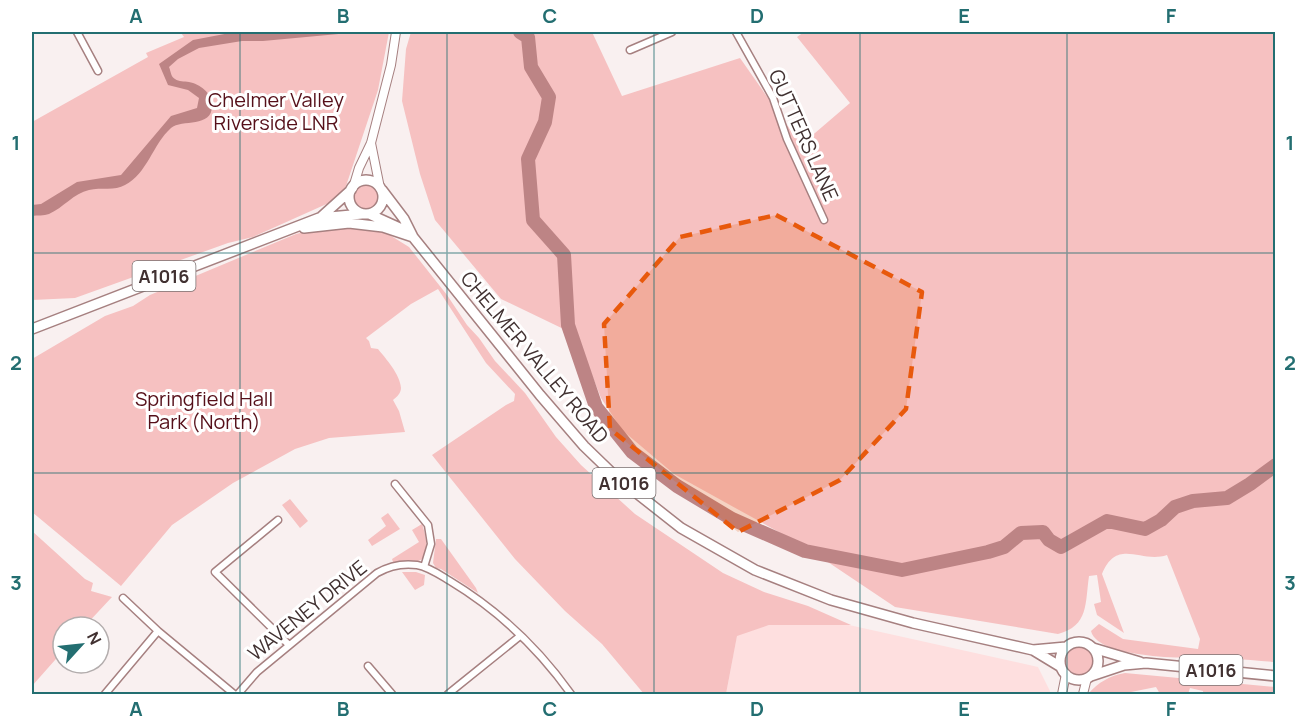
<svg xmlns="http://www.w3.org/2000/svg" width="1307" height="726" viewBox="0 0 1307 726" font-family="Manrope,sans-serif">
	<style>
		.built { fill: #fedfdf }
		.green { fill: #f6c1c1 }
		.water { fill: #bd8485 }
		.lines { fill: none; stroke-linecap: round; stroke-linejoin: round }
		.river { stroke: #bd8485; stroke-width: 14 }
		.minor-casing { stroke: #a68080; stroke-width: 9 }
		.tertiary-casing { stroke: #a68080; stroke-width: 10 }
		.primary-casing { stroke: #a68080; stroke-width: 12 }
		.minor { stroke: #fff; stroke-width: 6 }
		.tertiary { stroke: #fff; stroke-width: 8 }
		.primary { stroke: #fff; stroke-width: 9 }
		.marked { fill: #e8590c; fill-opacity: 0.2; stroke: #e8590c; stroke-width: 4.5; stroke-dasharray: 12 8; stroke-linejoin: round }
		.grid { fill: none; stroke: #236e71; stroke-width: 1.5; stroke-opacity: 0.55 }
		.labels { text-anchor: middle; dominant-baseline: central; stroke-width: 6; stroke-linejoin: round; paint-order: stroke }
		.shield { fill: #fff; stroke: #7a6f6f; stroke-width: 1.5 }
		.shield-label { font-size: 18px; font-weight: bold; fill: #413131 }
		.park-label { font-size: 20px; fill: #550f19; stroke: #fff }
		.street-label { font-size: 20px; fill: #413131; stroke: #fff }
		.neatline { fill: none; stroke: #236e71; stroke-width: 2 }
		.grid-label { font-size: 20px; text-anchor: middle; font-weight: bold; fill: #236e71 }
	</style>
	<rect width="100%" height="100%" fill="#f9f0f0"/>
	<path class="built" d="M769,625H849L1038,667L1050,691V694H726L737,635Z"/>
	<path class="green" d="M184,32H389L378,90L346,186L340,195L331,202L253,237L228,243L75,298L32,300V122L148,57L146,53L184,37L181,33Z
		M411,32H592L622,96L740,58L801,145L850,103L797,37L804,32H1275V662C1260,661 1244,659 1229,659C1203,658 1098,661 1091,631L1099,624L1123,639L1198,649L1200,639L1167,555C1141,564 1117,537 1102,574L1124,633L1097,615L1094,604L1101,602L1097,575L1089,576C1085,603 1089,626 1058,634L895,607L804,546L674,474L622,430L601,398L576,335L501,299L435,220L420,174L402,101L406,49Z
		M354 197a12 12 0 1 1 24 0a12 12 0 1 1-24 0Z
		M327,226L361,227L388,234L409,247L447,295L467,325L479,338L495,361L525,393L556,437L581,465L635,514L723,573L764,592L808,606L851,625H769L737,636L726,694H644L602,644L565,611L515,559L432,455L506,405L514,401L515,394L486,363L438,289L411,304L366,338L369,341L371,348L378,349C386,359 400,374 401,388C401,393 397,397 393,400L399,411L405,432L329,438L295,449L233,483L172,525L121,586L32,512V359L105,316L133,306L150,295L296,234Z
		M290,499L308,521L300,528L282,505Z
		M388,513L400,529L372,546L368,540L386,526L381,518Z
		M422,524C425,532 432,558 418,561C412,563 401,562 393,562L392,559L419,542L412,530Z
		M32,531L85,579L93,583L91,591L112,597L84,627H63V651L32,686Z
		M436,539H441L476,588L478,593L441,569L436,568L433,563Z
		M402,572H416L425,575L424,585L415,590Z
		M1066 661a14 14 0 1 1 28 0a14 14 0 1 1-28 0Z
		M1125,673L1275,687V694H1214L1206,692L1203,694V691L1190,688L1188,694H1160L1156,687L1121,694H1088C1099,682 1109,676 1125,673Z"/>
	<path class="water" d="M235,32H360L263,41H242L199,48L178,59L169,67C171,72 171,77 175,79C179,82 184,81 189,82C200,84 213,94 212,106C212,128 182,119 171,128C153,144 147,174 125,185C115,191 101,187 89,190C74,193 63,208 49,214C44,216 37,215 32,216V205L41,204L77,182L121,175L171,116L197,108L199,98L188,90L168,85L159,64L193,40Z"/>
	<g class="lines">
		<path class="river" d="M520,32L528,37L531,67L549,97L545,122L528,159L533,220L564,255L568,325L596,407L632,452L677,486L732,519L805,551L902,570L988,552L1004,547L1021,533L1043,532L1049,540L1061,547L1107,521L1145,529L1161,520L1175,507L1193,501L1227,498L1250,484L1276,465"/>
		<defs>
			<path id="minor" d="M77,32L98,71
				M736,32L773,98L787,139L824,220
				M630,50L672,32
				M395,484L428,525L431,544L424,567
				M278,520L215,572L289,645
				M123,598L158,631L234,694
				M368,666L392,694
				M105,694L158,631
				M238,694L257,672L377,573C389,566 402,563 417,565C429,567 440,575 450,581C498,610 539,649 571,694
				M448,694L520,636"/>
			<path id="tertiary" d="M371,143L380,188
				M353,188L359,168L371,143L391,65L396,32
				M1062,694L1066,674
				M1083,694L1087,678"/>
			<path id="primary" d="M349 197a17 17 0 1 1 34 0a17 17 0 1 1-34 0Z
				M382,190L404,219L413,237L540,395L584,446L615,476L681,528L755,570L831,600L913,623L1033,650L1066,647
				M369,214L402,229
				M320,218L351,190
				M304,228L349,223L383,227L413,237
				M32,329L319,218L362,214
				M1060 661a19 19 0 1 1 38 0a19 19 0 1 1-38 0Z
				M1093,648L1140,662
				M1033,650L1061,667
				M1091,676L1124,665L1146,663L1276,676"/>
		</defs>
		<use href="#minor" class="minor-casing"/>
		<use href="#tertiary" class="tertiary-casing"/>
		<use href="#primary" class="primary-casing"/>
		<use href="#minor" class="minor"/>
		<use href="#tertiary" class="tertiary"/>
		<use href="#primary" class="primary"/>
	</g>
	<path class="marked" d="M776,215L922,292L906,409L840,480L738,532L610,429L604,324L680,237Z"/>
	<path class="grid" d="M240,32V694M447,32V694M654,32V694M860,32V694M1067,32V694M32,253H1276M32,473H1276"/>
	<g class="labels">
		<g class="shield">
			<rect x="132.5" y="261" width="63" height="30" rx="4.5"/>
			<rect x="592.5" y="468" width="63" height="30" rx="4.5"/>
			<rect x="1179.5" y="655" width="63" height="30" rx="4.5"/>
		</g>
		<g class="shield-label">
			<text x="164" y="276">A1016</text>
			<text x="624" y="483">A1016</text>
			<text x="1211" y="670">A1016</text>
		</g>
		<g class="park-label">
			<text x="276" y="99">Chelmer Valley<tspan x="276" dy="23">Riverside LNR</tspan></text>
			<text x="204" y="398">Springfield Hall<tspan x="204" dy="23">Park (North)</tspan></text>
		</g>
		<g class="street-label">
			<text transform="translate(804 135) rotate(66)">GUTTERS LANE</text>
			<text transform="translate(535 357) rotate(50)">CHELMER VALLEY ROAD</text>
			<text transform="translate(307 610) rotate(-39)">WAVENEY DRIVE</text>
		</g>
	</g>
	<rect width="1307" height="726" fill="none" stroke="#ffffff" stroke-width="66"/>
	<g transform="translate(81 645) rotate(63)"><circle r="28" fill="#ffffff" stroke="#b3adad" stroke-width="1.5"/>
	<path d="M0-4.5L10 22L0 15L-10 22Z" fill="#236e71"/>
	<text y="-9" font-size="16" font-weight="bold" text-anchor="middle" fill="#413131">N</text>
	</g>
	<rect x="33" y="33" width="1241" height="660" class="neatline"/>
	<g class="grid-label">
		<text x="136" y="23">A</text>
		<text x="343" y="23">B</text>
		<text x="550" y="23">C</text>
		<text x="757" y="23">D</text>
		<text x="964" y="23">E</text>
		<text x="1171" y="23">F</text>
		<text x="16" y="150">1</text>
		<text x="1290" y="150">1</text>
		<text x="16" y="370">2</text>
		<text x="1290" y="370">2</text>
		<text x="16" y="590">3</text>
		<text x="1290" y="590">3</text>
		<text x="136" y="716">A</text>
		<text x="343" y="716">B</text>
		<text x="550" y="716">C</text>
		<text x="757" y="716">D</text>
		<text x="964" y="716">E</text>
		<text x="1171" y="716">F</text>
	</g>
</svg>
